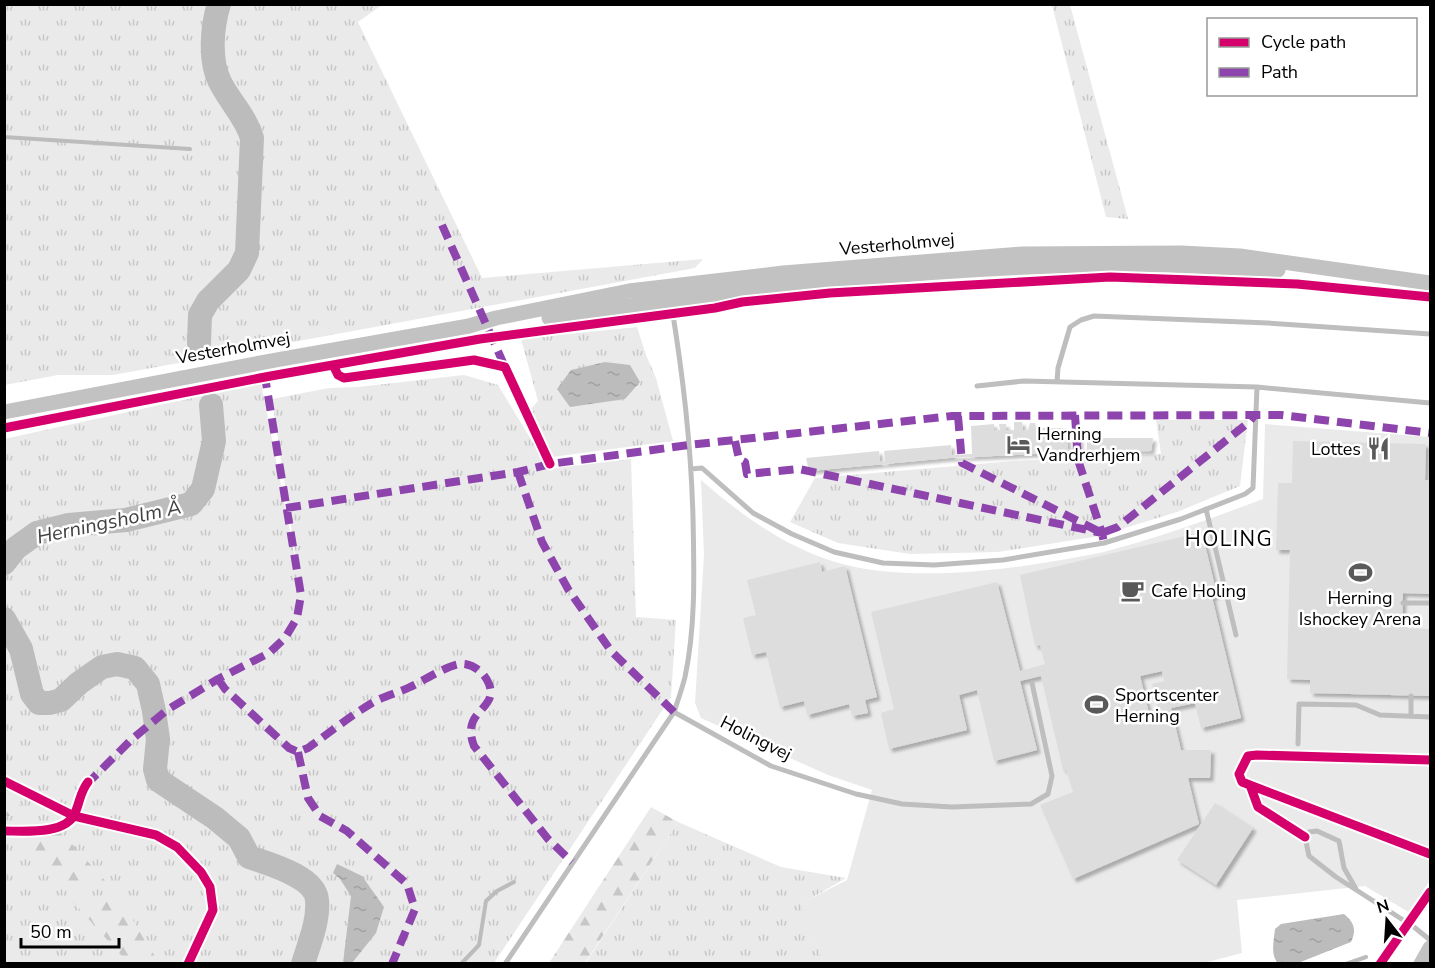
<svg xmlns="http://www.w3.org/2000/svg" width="1435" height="968" viewBox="0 0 1435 968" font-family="'Nunito Sans',sans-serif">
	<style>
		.grass { fill: url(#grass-tufts) }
		.forest { fill: url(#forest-firs) }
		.garden { fill: #eaeaea }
		.water { fill: url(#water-ripples) }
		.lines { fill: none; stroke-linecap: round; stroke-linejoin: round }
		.stream { stroke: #bcbcbc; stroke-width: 4 }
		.river { stroke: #bcbcbc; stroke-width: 24 }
		.building { fill: #ddd; fill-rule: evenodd; filter: url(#shadow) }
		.lane { stroke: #bebebe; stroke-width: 5 }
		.secondary { stroke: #c2c2c2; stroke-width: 15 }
		.quiet { stroke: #8e44ad; stroke-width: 8; stroke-dasharray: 15 8; stroke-linecap: butt }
		.cycleway-casing { stroke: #fff; stroke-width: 13 }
		.cycleway { stroke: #d6006c; stroke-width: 9 }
		.labels { text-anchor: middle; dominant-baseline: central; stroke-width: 5; stroke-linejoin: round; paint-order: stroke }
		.street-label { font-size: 18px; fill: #000; stroke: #fff }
		.poi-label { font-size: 18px; fill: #000; stroke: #fff; text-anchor: start }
		.water-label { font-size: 20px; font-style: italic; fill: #414141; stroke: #fff }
		.quarter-label { font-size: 21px; letter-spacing: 1.5px; fill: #000; stroke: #fff }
	</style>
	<defs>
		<pattern id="grass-tufts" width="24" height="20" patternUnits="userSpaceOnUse" patternTransform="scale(1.5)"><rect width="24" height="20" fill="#eaeaea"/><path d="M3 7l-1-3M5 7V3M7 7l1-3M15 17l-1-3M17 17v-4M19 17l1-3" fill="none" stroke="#c7c7c7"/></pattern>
		<pattern id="forest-firs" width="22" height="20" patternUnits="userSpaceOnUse" patternTransform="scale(1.5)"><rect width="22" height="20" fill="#eaeaea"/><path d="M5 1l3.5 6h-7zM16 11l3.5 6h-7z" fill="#c7c7c7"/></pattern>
		<pattern id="water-ripples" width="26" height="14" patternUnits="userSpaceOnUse" patternTransform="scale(1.5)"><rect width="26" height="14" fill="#bcbcbc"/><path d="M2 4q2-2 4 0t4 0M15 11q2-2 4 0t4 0" fill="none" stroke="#a0a0a0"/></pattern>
		<filter id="shadow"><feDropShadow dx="3.5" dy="3.5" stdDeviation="1.5" flood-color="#0004"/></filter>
	</defs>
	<rect width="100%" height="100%" fill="#fff"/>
	<path class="grass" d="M5,4L382,5L358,22L482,278L703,259L695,268L195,360L113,375H58L5,385Z
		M1052,5H1070L1128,219L1106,217Z
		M637,327L646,355L656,378L673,441L552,457L530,410L538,401L521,339Z
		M464,375L498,385L549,469L631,459L636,617L676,620L671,697L494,963H5L4,439L261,383L298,573L272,399L329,388L358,387Z
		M1156,420H1248L1240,486L1177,512L1099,536L998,552L910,554L838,543L790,522L815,478L1014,461L1161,454Z
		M678,822L781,867L846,878L801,904L824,963L585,964Z"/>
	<path class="forest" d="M4,794L31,812L30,816H5Z
		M651,807L678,822L585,963H549Z
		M61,832L110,886L54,881L20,846L19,837Z
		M67,895L120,899L159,963H128Z"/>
	<path class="garden" d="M1265,424L1430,437V880L1410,913L1365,886L1237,900L1242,953L1204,963H824L800,904L847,880L872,790L828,775L701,718L695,703L704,555L701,480C740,514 781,544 832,561C869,573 910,574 949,573C989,571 1028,566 1067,559C1081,556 1097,554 1111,550C1163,536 1213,518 1263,499Z"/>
	<path class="water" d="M605,362L630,365L640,382L625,399L570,407L557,389L571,370Z
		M337,864L362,876L384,907L376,933L352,963H343L351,896L340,879L333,873Z
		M1344,914C1354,922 1357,930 1351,942L1298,963H1278C1270,955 1274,940 1275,929L1281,924Z"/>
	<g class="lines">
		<path class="stream" d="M4,137L190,149
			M461,964L479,945L486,901L497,891L514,882
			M1346,964L1366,957"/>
		<path class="river" d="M199,343L200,315L208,301L239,270L247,253L252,138C246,117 230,102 220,82C209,61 212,26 219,4
			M4,563L16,548L37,533L69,525L126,520L191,504L203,489L214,441L211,405
			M4,619L21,649L32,694L39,703H50L61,700L79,683L102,667L117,664L135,668L148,684L154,711L158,739L155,769L158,780L215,818L239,838L249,857C268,864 315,876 317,900C319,921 309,944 303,964"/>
	</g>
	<path class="building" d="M1014,422H1022L1023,431L1028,430L1030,423H1035L1036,428H1066L1068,449H1072V428H1079L1080,449H1087V438H1153L1151,451L1077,452L949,458L809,471L806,458L879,451L880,462L885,461L884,451L951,445L952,455L972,454L971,426L994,424V431L1000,430L999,424H1006V430H1014Z
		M1293,441L1426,444L1425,480L1430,481V594L1403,593L1402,628L1430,629V696L1310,693V680L1287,679L1290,550H1276L1278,483H1292Z
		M1202,532L1217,595L1212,597L1241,718L1201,728L1195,703L1171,708L1181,750H1211L1210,778H1188L1199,824L1073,879L1040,805L1073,792L1066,769L1063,770L1041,676L1020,681L1037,750L994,761L977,690L959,695L967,730L889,749L881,713L894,709L871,612L997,582L1020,671L1045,664L1040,645L1035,646L1020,575ZM1162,671L1164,681L1152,684L1158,710L1149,713L1140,676Z
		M820,562L822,572L845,566L877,697L865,700L868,713L852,716L849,704L807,715L804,701L780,707L766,652L752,655L743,618L756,615L747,580Z
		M1215,803L1253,828L1216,885L1177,860Z"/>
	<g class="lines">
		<path class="lane" d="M671,303C683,374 691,445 693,517C694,570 696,625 685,677C682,689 678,700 674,712
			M1057,382L1058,368L1070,327L1081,320L1094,316L1268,323L1430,334
			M977,386L1024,381L1257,387L1430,403
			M691,469L702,468L753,513L792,534L834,552L883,563L934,565L1003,560L1104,543L1181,519L1245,494L1253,488L1257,387
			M1206,509L1236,635
			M1403,603H1430
			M1411,716V696
			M1298,744L1299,704L1356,705L1380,715L1430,717
			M1356,889L1344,868L1339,841L1317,831L1309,832L1305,837L1309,856L1336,877L1414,927L1430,940
			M505,964L674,712L771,766L856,794L902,804L952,807L1031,804L1048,794L1052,776L1032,683"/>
		<path class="secondary" d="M549,318C754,287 962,262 1169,265C1206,266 1242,269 1278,270
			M4,412L276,360L469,326L496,318L629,291L783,273L1022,254L1181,253L1240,256L1430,283
			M1421,964L1430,948"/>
		<path class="quiet" d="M442,225L505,367
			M1075,415L1078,460L1102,533
			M958,416L962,463L1102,533L1118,527L1249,422L1255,415
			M735,441L739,459L745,462L747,474L799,469L1102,533L1104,543
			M518,472L542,542L568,589L611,651L674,712
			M286,508L518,472L550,464L689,445L952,416L1281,415L1430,433
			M218,679L225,689L289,748L298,752L308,748C329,733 350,716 372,703C384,696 398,693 410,687C424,681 451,662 465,664C476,666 485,674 489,684C499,711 460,709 474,746L548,839L572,862
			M298,752L308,798L320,816L347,831L407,884L415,909L392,964
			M86,785L131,740L167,710L218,679L269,653L285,638L297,618L301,595L265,377"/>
		<defs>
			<path id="cycleway" d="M333,365L338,375L344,378L474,360L505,367L550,464
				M4,428L265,377L480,339L715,308L742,302L830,293L1110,277L1297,284L1430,297
				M1430,760L1257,755L1248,756L1239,774L1242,782L1430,854
				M4,781L74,816L156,835L177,847L201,872L210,887L213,910L188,964
				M1250,785L1258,807L1305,837
				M4,831C24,831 66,835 75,813C80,802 80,792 88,782
				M1380,964L1430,892"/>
		</defs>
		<use href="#cycleway" class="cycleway-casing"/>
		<use href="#cycleway" class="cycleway"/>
	</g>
	<defs>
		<symbol id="hotel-bare" viewBox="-9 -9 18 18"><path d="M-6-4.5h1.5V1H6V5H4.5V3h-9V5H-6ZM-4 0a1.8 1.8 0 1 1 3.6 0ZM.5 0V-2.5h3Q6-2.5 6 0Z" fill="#595959" stroke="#fff" stroke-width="2.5" paint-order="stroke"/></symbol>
		<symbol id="restaurant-bare" viewBox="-9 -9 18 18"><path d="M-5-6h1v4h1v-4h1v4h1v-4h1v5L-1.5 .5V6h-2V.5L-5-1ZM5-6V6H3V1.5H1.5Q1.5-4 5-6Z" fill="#595959" stroke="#fff" stroke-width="2.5" paint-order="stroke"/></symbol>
		<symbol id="stadium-bare" viewBox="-9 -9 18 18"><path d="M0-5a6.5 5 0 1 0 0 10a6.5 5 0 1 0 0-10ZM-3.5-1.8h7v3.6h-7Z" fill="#595959" stroke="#fff" stroke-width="2.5" paint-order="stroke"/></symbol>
		<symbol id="cafe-bare" viewBox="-9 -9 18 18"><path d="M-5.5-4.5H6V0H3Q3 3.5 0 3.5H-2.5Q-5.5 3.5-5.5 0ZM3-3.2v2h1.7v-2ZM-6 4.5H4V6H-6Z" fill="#595959" stroke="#fff" stroke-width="2.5" paint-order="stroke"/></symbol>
	</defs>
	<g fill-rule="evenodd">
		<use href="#hotel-bare" x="1002" y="428" width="33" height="33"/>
		<use href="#restaurant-bare" x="1362" y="432" width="33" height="33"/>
		<use href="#stadium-bare" x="1344" y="556" width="33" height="33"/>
		<use href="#cafe-bare" x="1116" y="574" width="33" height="33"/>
		<use href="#stadium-bare" x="1080" y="688" width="33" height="33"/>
	</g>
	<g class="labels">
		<g class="street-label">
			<text transform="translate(897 244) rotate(-5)">Vesterholmvej</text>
			<text transform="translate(233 348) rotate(-10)">Vesterholmvej</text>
			<text transform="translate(756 738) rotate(27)">Holingvej</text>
		</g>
		<g class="poi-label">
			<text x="1037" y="434">Herning<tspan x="1037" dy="21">Vandrerhjem</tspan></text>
			<text x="1361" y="449" text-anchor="end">Lottes</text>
			<text x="1151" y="591">Cafe Holing</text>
			<text x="1360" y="598" text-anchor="middle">Herning<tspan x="1360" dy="21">Ishockey Arena</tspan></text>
			<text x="1115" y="695">Sportscenter<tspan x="1115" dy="21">Herning</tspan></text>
		</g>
		<g class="water-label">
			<text transform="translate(109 522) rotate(-12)">Herningsholm Å</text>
		</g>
		<g class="quarter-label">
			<text x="1229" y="539">HOLING</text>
		</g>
	</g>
	<rect width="1435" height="968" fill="none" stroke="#000000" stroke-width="12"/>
	<rect x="1207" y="18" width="210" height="78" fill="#ffffff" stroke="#999999" stroke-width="1.5"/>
	<rect x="1219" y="38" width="30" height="9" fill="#d6006c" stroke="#999999" stroke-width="1.5"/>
	<text x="1261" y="48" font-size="18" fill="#000000">Cycle path</text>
	<rect x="1219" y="68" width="30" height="9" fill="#8e44ad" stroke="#999999" stroke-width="1.5"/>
	<text x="1261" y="78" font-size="18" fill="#000000">Path</text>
	<g transform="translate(1387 920) rotate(343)" stroke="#ffffff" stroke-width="4.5" paint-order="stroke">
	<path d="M0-4.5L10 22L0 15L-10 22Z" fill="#000000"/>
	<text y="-9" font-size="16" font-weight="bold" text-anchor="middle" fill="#000000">N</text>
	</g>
	<path d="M21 938v9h98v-9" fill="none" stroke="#000000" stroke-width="3"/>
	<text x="30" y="938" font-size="18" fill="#000000" stroke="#ffffff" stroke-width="4.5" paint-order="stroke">50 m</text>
</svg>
